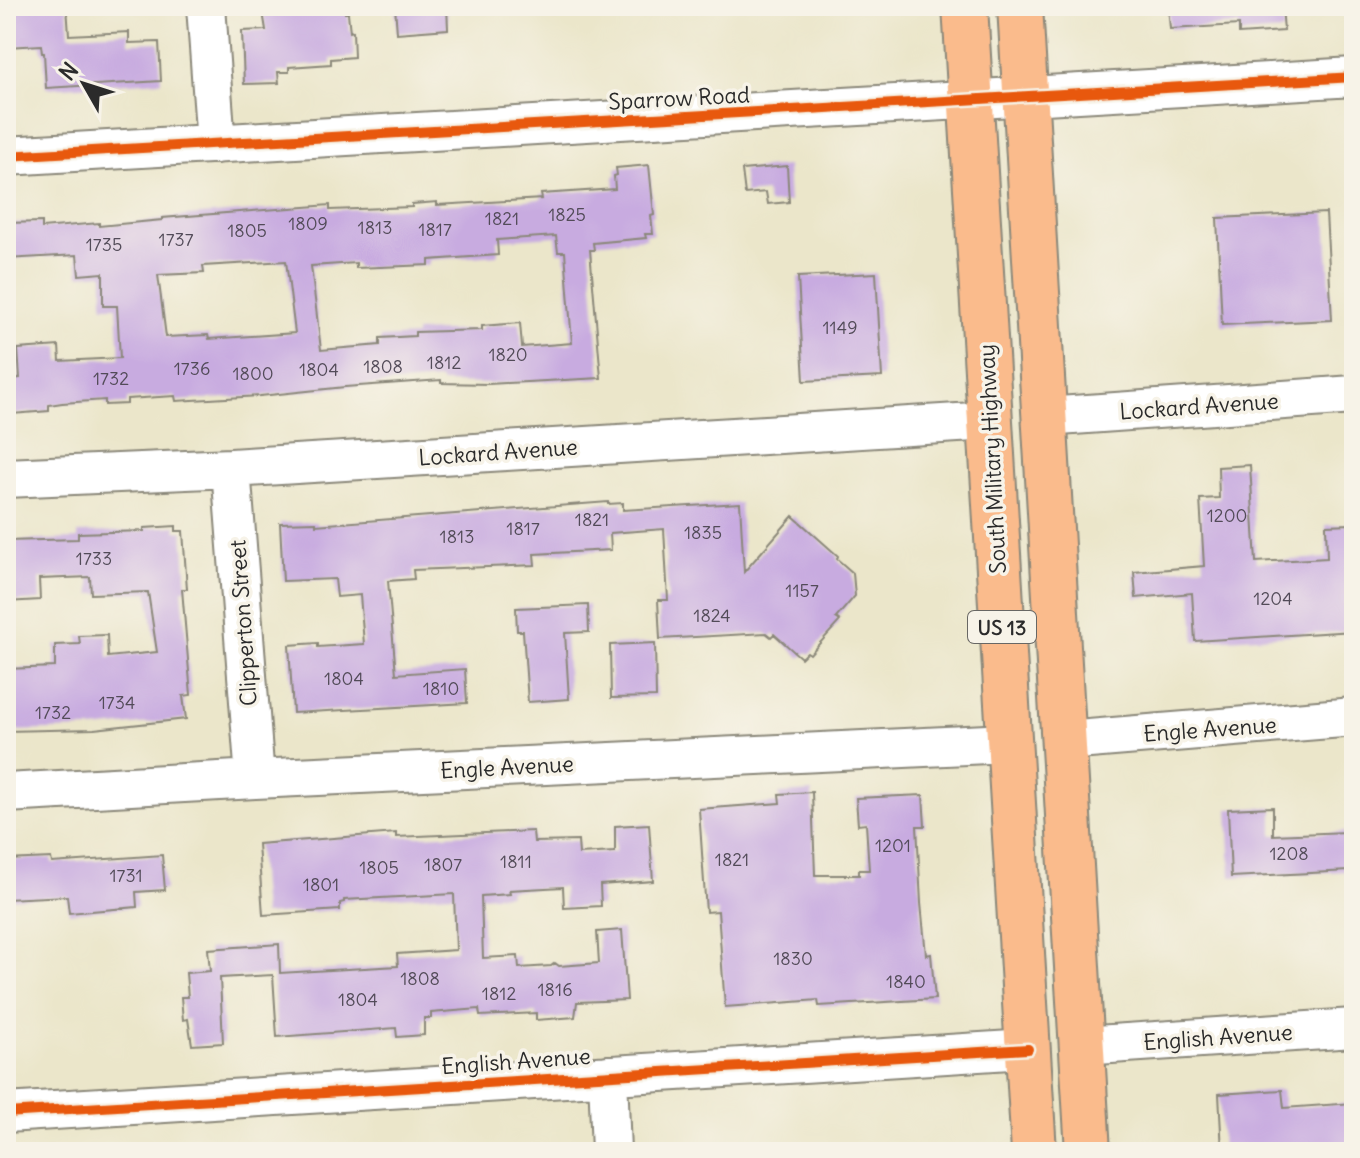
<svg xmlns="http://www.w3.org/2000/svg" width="1360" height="1158" viewBox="0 0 1360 1158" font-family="Delius,sans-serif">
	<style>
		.building { fill: #c8abe0; fill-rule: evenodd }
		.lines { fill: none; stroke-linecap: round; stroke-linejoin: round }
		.minor-casing { stroke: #8b887a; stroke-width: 42 }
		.major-casing { stroke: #8b887a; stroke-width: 48 }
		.minor { stroke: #fff; stroke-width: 38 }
		.major { stroke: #fabb8c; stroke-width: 44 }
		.cycleway-casing { stroke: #f7f3e8; stroke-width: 15 }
		.cycleway { stroke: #e8590c; stroke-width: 10 }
		.labels { text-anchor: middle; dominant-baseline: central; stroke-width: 7; stroke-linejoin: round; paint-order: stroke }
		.number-label { font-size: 18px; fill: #524b58 }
		.shield { fill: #f7f3e8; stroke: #686764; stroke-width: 2 }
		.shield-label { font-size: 20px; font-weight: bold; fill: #2b2b2b }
		.street-label { font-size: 22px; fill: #2b2b2b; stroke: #f7f3e8 }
	</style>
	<rect width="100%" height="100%" fill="#f7f3e8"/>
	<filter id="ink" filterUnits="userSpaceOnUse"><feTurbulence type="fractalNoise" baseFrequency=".0125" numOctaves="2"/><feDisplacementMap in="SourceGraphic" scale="16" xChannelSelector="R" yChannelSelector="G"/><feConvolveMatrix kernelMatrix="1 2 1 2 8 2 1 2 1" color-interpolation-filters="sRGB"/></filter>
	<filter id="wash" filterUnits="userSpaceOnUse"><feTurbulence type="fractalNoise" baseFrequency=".006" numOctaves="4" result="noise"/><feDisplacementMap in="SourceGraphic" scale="32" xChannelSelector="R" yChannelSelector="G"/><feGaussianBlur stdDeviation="1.8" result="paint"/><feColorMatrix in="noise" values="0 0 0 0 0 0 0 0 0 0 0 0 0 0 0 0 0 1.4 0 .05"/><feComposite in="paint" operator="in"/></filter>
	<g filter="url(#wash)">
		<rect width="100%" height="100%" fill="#ebe6ca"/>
		<g id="blocks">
			<path class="building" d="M6,6H67L69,35L129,32V43L159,42L161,81L46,88L44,53H42L41,45L7,47Z
				M262,6H287V9L344,6L345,13H348L350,32L353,31L354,57L331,59V64L289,67V72H278L279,83L244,84L242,31L266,30Z
				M395,6H447L448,29L397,33Z
				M1168,6H1282L1284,31L1239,34V25L1170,29Z
				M649,165L654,215L651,216L653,234H645L646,238L593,243L594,250H590L601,378L488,384L441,383V380L345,387L260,396L176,401L175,396L127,399V404L105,405V400L62,403L49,405V411L12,414L10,379L20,378L18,349L59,346L60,361L120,358L117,306H103V273L79,275L77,255L6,259V223L42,222V228L99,223V226L162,220V218L330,205V210L412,207V204L437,202V205L542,199L541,194L615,189L614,176L617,175L616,168ZM556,236L558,252H565L572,343L522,347L520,323L482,326V330L415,332V336L380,338V345L321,350L311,266L356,263V268L429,265V260L498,255L497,240ZM286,261L295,333L209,339L208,335L166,337L158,275L204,273L203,266Z
				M787,166L789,202L768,204L766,192L745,194L742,170Z
				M1326,213L1332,320L1222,325L1217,218Z
				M876,273L882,377L804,381L798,277Z
				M1250,465L1256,562L1327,558L1326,525L1352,524L1354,631L1195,641L1192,593L1136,598L1134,572L1204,566L1200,499L1219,498L1218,467Z
				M608,502V504L623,503V510L740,503L744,572L793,516L838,556L837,559L853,573L855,596L836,618L840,621L810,654L807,652L801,658L774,634L771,637L766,633L660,639L658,600H668L664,529L610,533L611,550L534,554L535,565L413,570L414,579L388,581L396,674L465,669L467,703L293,713L289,645L318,643V647L364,644L360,595L337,597L335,579L283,581L280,523L316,522V525Z
				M176,526V531H183L187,589H182L191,695L183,696L186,719L94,729L6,731V669L55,667V645L80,644L79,636L107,635L108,657L157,652L148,592L91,594L90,577L39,579L40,600L6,602V541L78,539V533L144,531V528Z
				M588,605L589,632L565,633L569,699L528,702L523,631H517L516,608Z
				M655,643L656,697L611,698L610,645Z
				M812,792L815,875H859V870H869L866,824L858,825L856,798L923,795L925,826H917L921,903L926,955L931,954L935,999L819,1006L818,1000L725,1007L718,911L706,912L699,809L780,803L779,794Z
				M1273,807V835L1347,832L1349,871L1231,877L1228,809Z
				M649,824L653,881L600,885L601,906L564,908L563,887L509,890L510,894L481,896L483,958L518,956L519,968L551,966L555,963L559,966L599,963L597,932L622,930L627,1000L577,1002L575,1017L536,1020V1013L480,1016L479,1009L431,1013V1018H424V1035L397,1037L396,1028L277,1037L273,975L220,978L223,1043L192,1045L188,1019L183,1020L181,997H188L186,973L210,971L208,949L279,944L280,973L398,966L397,954L456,950L454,894L344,900V902L340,903V910L263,915L258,844L396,833V837L533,831L534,842L578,841L579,854L615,852V826Z
				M162,855L165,890L136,892L137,907L69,913L67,896L6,899V860L51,858L52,863Z
				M1282,1090L1284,1108L1354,1103V1152H1222L1219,1094Z"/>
		</g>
	</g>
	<g filter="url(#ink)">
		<use href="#blocks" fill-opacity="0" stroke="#8b887a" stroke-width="2"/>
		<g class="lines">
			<defs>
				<path id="minor" d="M206,6L216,144
					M6,156L1354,77
					M1045,417L1354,395
					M231,468L255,779
					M6,478L231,468L990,421
					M1065,741L1354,717
					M6,793L255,779L1008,743
					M1081,1046L1354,1028
					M608,1075L611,1152
					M6,1113L1028,1049"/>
				<path id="major" d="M965,6L1034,1152
					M1020,6L1088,1152"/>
			</defs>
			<use href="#minor" class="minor-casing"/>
			<use href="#major" class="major-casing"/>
			<use href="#minor" class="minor"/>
			<use href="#major" class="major"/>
			<defs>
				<path id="cycleway" d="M6,156L1354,77
					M6,1113L1028,1049"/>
			</defs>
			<use href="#cycleway" class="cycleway-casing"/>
			<use href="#cycleway" class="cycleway"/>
		</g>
	</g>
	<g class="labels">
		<g class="number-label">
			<text x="567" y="214">1825</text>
			<text x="502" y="218">1821</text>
			<text x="308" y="223">1809</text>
			<text x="375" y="227">1813</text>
			<text x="435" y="229">1817</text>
			<text x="247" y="230">1805</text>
			<text x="176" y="239">1737</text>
			<text x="104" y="244">1735</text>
			<text x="840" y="327">1149</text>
			<text x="508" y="354">1820</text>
			<text x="444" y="362">1812</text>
			<text x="383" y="366">1808</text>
			<text x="192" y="368">1736</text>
			<text x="319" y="369">1804</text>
			<text x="253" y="373">1800</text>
			<text x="111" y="378">1732</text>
			<text x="1227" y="515">1200</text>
			<text x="592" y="519">1821</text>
			<text x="523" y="528">1817</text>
			<text x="703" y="532">1835</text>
			<text x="457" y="536">1813</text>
			<text x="94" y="558">1733</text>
			<text x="802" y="590">1157</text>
			<text x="1273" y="598">1204</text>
			<text x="712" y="615">1824</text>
			<text x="344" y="678">1804</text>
			<text x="441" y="688">1810</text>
			<text x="117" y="702">1734</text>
			<text x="53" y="712">1732</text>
			<text x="893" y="845">1201</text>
			<text x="1289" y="853">1208</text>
			<text x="732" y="859">1821</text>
			<text x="516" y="861">1811</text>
			<text x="443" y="864">1807</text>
			<text x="379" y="867">1805</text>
			<text x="126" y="875">1731</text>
			<text x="321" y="884">1801</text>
			<text x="793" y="958">1830</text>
			<text x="420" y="978">1808</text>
			<text x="906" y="981">1840</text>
			<text x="555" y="989">1816</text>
			<text x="499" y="993">1812</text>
			<text x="358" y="999">1804</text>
		</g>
		<rect class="shield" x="968" y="611" width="68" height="32" rx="6"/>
		<g class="shield-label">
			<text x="1002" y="627">US 13</text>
		</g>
		<g class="street-label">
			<text transform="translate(679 98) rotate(-3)">Sparrow Road</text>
			<text transform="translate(1199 406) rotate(-4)">Lockard Avenue</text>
			<text transform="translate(498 452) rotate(-4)">Lockard Avenue</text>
			<text transform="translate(992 459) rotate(-93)">South Military Highway</text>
			<text transform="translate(243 623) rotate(-94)">Clipperton Street</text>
			<text transform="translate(1210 729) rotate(-4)">Engle Avenue</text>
			<text transform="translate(507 767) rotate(-3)">Engle Avenue</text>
			<text transform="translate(1218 1037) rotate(-4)">English Avenue</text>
			<text transform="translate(516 1061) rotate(-4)">English Avenue</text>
		</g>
	</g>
	<rect width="1360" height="1158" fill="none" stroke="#f7f3e8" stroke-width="32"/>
	<g transform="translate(84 84) rotate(309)" stroke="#f7f3e8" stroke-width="6" paint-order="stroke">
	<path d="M0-6L14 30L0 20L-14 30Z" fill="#2b2b2b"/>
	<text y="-12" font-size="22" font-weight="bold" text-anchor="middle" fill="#2b2b2b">N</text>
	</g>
</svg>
